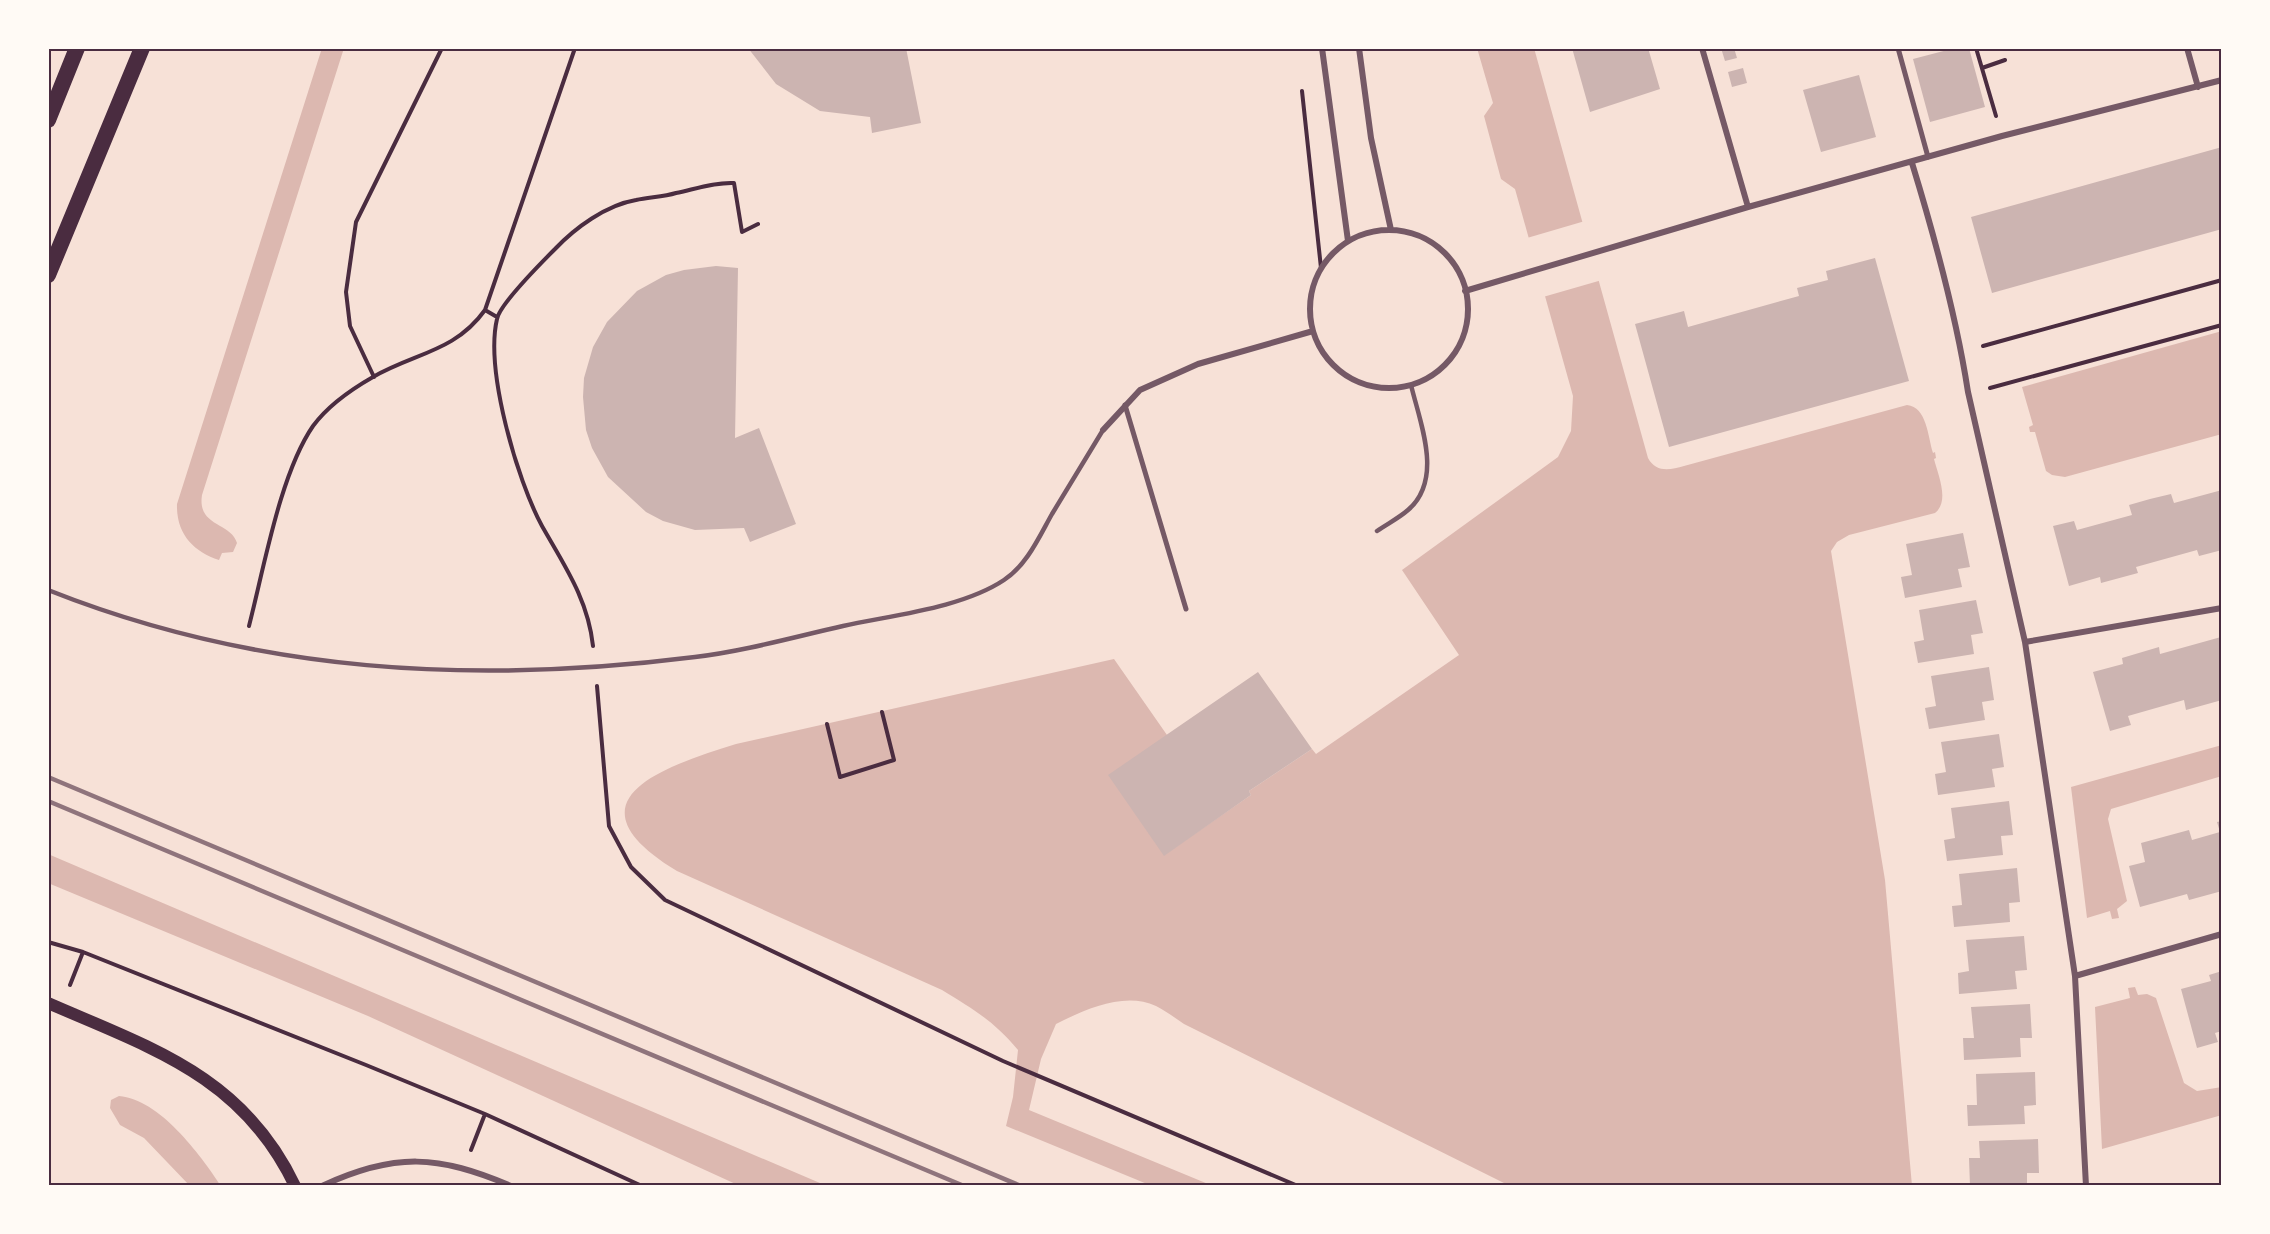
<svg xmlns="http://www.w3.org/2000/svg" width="2270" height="1234" viewBox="0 0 2270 1234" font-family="'Exo 2',sans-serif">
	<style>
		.water { fill: #dcb8b0 }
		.pier { fill: #f7e1d7 }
		.building { fill: #ccb4b1 }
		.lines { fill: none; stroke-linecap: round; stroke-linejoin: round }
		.path { stroke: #4a2c40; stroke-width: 4 }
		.service { stroke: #755966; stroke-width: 4.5 }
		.pedestrian { stroke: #755966; stroke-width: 5 }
		.minor { stroke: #755966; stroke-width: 6 }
		.secondary { stroke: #4a2c40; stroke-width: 12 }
		.trunk { stroke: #4a2c40; stroke-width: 16 }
		.rail { stroke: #8f747c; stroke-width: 4.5 }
		.neatline { fill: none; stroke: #4a2c40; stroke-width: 2 }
	</style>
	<rect width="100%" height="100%" fill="#f7e1d7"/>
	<path class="water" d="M322,48H344L202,495C197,527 231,522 237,543L233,552L222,553L219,560C194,552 176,534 177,504Z
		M1477,48H1534L1648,458C1656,473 1670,470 1684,466L1907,405C1927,407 1928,437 1933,453L1935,452L1936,458L1934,459C1938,475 1950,501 1935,513L1849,535L1837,542L1831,551L1885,880L1912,1186H1510L1184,1024C1175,1018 1166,1011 1156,1006C1124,991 1084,1010 1056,1024L1041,1059L1029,1110L1213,1186H1152L1006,1126L1013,1097L1018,1050C994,1021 973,1009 942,990L677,871C562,801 662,767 736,744L1114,659L1167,735L1164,855L1251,795L1249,791L1312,749L1316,754L1459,655L1402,570L1558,457L1571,431L1573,396L1515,189L1501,179L1484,116L1493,103Z
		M2222,331V434L2065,477L2052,475L2046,471L2035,432H2030L2029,427L2033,425L2022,387Z
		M2222,745V776L2111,809L2108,819L2127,901L2117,909L2119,918L2112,919L2110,911L2087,918L2071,787Z
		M48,854L827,1186H740L368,1016L48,883Z
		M2135,987L2138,995L2147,994L2156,998L2184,1083L2197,1091L2222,1087V1115L2102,1149L2095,1007L2130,998L2128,988Z
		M119,1096C159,1099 200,1154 221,1186H190L144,1138L120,1125L110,1108L111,1100Z"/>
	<path class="pier" d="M1585,221L1602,280L1543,297L1527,238Z"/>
	<path class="building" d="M748,48H906L921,123L872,133L870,117L820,111L776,84Z
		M1572,48H1648L1660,89L1590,112Z
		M1721,48H1734L1737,58L1725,61Z
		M1955,48H1969L1985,107L1930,122L1913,59Z
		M1743,68L1747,83L1732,87L1728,72Z
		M1859,75L1876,137L1821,152L1803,90Z
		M2222,147V229L1992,293L1971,217Z
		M1875,258L1909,381L1669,447L1635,324L1684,311L1688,327L1799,296L1797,288L1828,280L1826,271Z
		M716,266L738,268L735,438L759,428L796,524L750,542L744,528L695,530L663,521L646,512L608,477L592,448L586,430L583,397L584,378L593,347L607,322L637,291L666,275L684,270Z
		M2222,490V550L2199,556L2197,550L2136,567L2138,573L2101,583L2100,577L2069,586L2053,526L2074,521L2077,530L2132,515L2129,505L2150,499L2171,494L2174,503Z
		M1963,533L1970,567L1958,569L1962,587L1905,598L1901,577L1912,575L1906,544Z
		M1976,600L1983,633L1971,635L1974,654L1918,663L1914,642L1924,640L1919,610Z
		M2222,630V700L2186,710L2184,700L2128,716L2131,725L2110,731L2093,672L2123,664L2122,658L2159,647L2160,654L2221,637L2219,631Z
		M1989,667L1994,700L1982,702L1985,720L1929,729L1925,708L1936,706L1931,676Z
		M1258,672L1312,749L1249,791L1251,795L1164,856L1108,775Z
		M1999,734L2004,767L1992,769L1995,787L1938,795L1935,774L1946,772L1941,742Z
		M2009,801L2013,835L2001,836L2003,855L1947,861L1944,840L1955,838L1951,808Z
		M2222,821V891L2189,900L2187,894L2140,907L2129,866L2145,862L2141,843L2189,830L2192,840L2220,832L2217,822Z
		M2017,868L2020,902L2009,903L2010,922L1954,927L1952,906L1962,905L1959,874Z
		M2024,936L2027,970L2015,971L2017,989L1959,994L1958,973L1969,971L1966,940Z
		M2222,971V1031L2215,1033L2218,1042L2197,1048L2181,989L2211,981L2209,975Z
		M2030,1004L2032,1038H2020L2021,1057L1964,1060L1963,1038H1974L1971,1007Z
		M2035,1072L2036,1105L2024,1106L2025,1124L1968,1126L1967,1105H1977L1976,1074Z
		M2038,1139L2039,1173H2027V1186H1970L1969,1158H1980L1979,1141Z"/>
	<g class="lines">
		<path class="path" d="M1976,48L1996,116
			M1982,68L2005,60
			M1302,91L1321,268
			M485,310L575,48
			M1983,346L2222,280
			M374,377L350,326L346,292L356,222L442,48
			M1990,388L2222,325
			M249,626C264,568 280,474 313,426C327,407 352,389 373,377C414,353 455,352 485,310L497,317
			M593,646C588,599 564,565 542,526C517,480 485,370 497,319C500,304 543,261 555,249C575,228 606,205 636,200C649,197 663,197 676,193C695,189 715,182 734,183L742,232L758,224
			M597,686L609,826L631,867L665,900L1003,1061L1298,1186
			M827,724L840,777L894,760L882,712
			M48,942L83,952L366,1065L485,1114L642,1186
			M70,985L83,952
			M471,1150L485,1114"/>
		<path class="service" d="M1377,531C1387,524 1399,518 1408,510C1444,479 1420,423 1411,385
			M48,590C257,673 473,685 695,657C745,651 794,637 843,626C893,615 962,608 1004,580C1027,565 1039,537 1052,514C1069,486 1086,458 1103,430"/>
		<path class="pedestrian" d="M1898,48L1928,157
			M1125,405L1186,609"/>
		<path class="minor" d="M1322,48L1348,241
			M1359,48L1371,138L1391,230
			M1702,48L1748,207
			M2187,48L2198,87
			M1912,163C1935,238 1956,314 1968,392L2025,642L2075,976L2086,1186
			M1310 309a79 79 0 1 1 158 0a79 79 0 1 1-158 0Z
			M1465,291L1748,207L2002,136L2222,80
			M1103,430L1140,390L1198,364L1313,331
			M2025,642L2222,608
			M2075,976L2222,934
			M322,1186C395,1152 439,1155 511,1186"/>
		<path class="secondary" d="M48,1003C151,1048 243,1076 295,1186"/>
		<path class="trunk" d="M48,120L77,48
			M48,275L142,48"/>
		<path class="rail" d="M48,777L1021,1186
			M48,801L964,1186"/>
	</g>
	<rect width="2270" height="1234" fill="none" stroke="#fffaf5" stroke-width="99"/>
	<rect x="50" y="50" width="2170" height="1134" class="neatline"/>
</svg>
